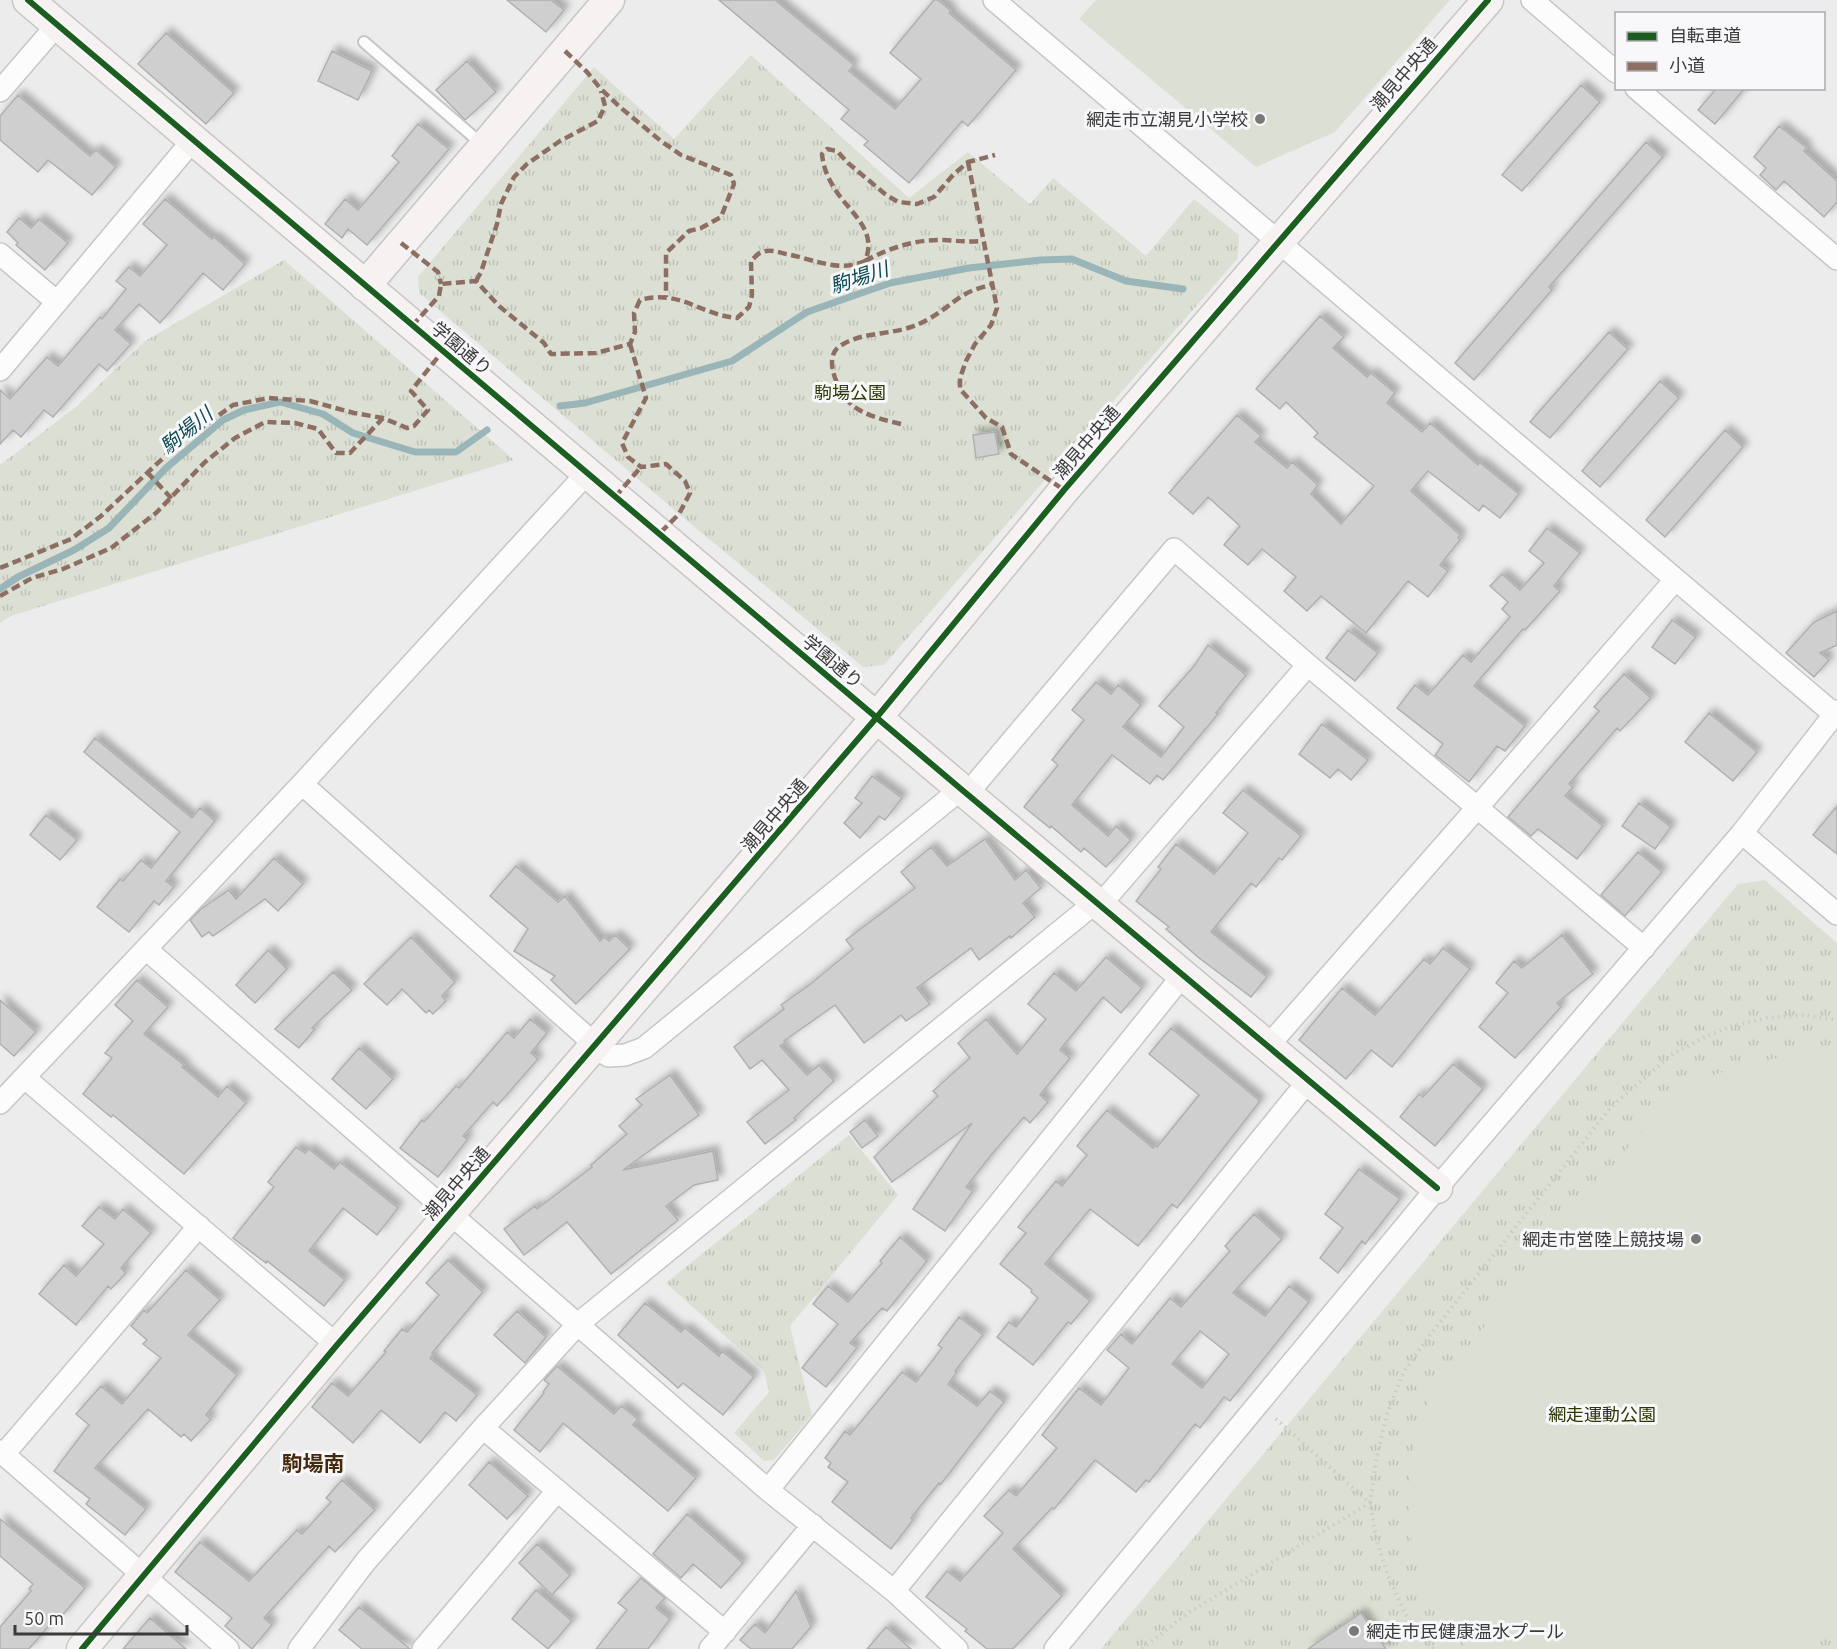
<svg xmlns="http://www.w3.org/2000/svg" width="1837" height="1649" viewBox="0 0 1837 1649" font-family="Ubuntu,'Noto Sans JP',sans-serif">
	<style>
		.park { fill: url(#park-tufts) }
		.pitch { fill: #dce0d4 }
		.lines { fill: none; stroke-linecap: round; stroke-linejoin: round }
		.stream { stroke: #99b5b8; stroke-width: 7 }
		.building { fill: #d0cfd0; stroke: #b0b0b0; stroke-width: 1.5; fill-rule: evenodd; filter: url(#shadow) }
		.lane-casing { stroke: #c6c6c7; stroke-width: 14 }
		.street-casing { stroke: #c6c6c7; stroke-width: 24 }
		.secondary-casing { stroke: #c6c6c7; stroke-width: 33 }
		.path { stroke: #cacacb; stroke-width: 4; stroke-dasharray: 1.5 4.5; stroke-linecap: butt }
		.lane { stroke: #fcfcfc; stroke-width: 10 }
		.street { stroke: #fcfcfc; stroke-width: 21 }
		.secondary { stroke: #f6f2f1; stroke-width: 30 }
		.quiet { stroke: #8d6e63; stroke-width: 4.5; stroke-dasharray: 9 4.5; stroke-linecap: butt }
		.cycleway-casing { stroke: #f8f8fb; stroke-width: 10 }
		.cycleway { stroke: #1b5e20; stroke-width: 6 }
		.poi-dot { fill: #79797a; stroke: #f8f8fb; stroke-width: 2 }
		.labels { text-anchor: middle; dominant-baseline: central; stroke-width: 6; stroke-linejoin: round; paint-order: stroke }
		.street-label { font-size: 18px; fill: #3b3b3c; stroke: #f8f8fb }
		.poi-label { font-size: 18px; fill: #3b3b3c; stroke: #f8f8fb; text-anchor: end }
		.park-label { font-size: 18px; fill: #2d3903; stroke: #f8f8fb }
		.water-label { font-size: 20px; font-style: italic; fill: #0b4b51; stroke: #f8f8fb }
		.quarter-label { font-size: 21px; font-weight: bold; fill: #462a0c; stroke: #f8f8fb }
	</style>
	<defs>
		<pattern id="park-tufts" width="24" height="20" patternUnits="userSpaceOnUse" patternTransform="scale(1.5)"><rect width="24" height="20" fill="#dce0d4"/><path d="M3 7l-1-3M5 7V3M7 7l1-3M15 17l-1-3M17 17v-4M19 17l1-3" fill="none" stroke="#bec1b7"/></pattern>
		<filter id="shadow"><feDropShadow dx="5.5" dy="-5.5" stdDeviation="3" flood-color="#0004"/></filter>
	</defs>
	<rect width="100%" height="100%" fill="#ececed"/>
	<path class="park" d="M751,55L909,198L968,152L1030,204L1053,178L1146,256L1194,199L1239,235L1238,258L884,665L863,667L679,514L419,293L418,277L594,67L674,139Z
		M284,260L514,460L11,616L0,623V465L77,406L145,341Z
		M1765,880L1837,943V1649H1101L1738,884Z
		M849,1135L898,1195L790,1326L812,1415L774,1460L764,1461L734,1433L769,1392L764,1371L666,1283Z"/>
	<path class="pitch" d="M1096,0H1450L1335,132L1256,167L1079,19Z
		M1837,1054V1621L1807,1649H1468C1450,1627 1432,1604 1421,1577C1401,1523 1406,1455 1428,1402C1434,1389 1446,1376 1454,1364L1655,1114L1698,1080L1744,1065L1794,1054Z"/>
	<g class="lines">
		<path class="stream" d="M560,406L585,403L732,361L807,312L890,283L969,268L1040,260L1072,259L1126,281L1183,289
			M0,589L18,577L74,550L109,528L166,468L223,420L244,410L280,402L323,414L353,433L415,452H456L487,430"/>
	</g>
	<path class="building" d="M507,0H551L564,10L546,32Z
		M719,0H775L854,65L849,71L895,109L921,79L890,53L934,0H938L951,11L949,13L1016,70L968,126L962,121L909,183L864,145L868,141L841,119L849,110Z
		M166,33L234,93L206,124L138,64Z
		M332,51L372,71L358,100L318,81Z
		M467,61L496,92L465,120L436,90Z
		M1581,85L1600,102L1522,191L1502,175Z
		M1717,88H1745L1715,124L1698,110Z
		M18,95L90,156L96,150L116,167L92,195L48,160L38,172L0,140V116Z
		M418,124L449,149L367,245L348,229L342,238L325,224L345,199L358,210L399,162L392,156Z
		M1779,126L1807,148L1804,151L1837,181V202L1824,217L1784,181L1776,190L1760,175L1766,168L1754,157Z
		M1646,142L1663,157L1549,287L1552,290L1474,380L1455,363Z
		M165,199L212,239L214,237L245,264L223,290L203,273L160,323L139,304L115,330L131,344L107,371L99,364L53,417L44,410L21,437L13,430L0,444V390L10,399L47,357L58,366L100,317L102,319L126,289L116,281L129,267L140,276L167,245L143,224Z
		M19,218L31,228L39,219L68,243L45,270L16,245L18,243L7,232Z
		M1320,316L1344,337L1333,348L1367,377L1371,373L1395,393L1387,403L1422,432L1430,423L1478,465L1479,462L1519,494L1500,518L1483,505L1479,511L1428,471L1411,491L1460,535L1458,538L1460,540L1440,565L1448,571L1428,597L1408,581L1366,633L1321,596L1307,611L1284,591L1296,577L1262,549L1248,565L1224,545L1240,526L1208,497L1193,514L1169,493L1237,415L1261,436L1255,442L1287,468L1292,462L1318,485L1311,494L1341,524L1374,486L1314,437L1318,433L1286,402L1280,409L1256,389Z
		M1609,332L1628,349L1550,438L1530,422Z
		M1660,381L1679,398L1600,487L1582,471Z
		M1725,430L1743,447L1665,537L1646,520Z
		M995,432L999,454L976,458L973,435Z
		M1547,528L1580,553L1554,586L1560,591L1525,630L1523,629L1474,686L1525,726L1505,751L1497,746L1469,782L1435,755L1443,744L1397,708L1415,685L1428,695L1463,655L1471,662L1510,617L1502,609L1508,602L1490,586L1502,574L1520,590L1544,563L1529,551Z
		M1837,611V645L1820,653L1829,660L1814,677L1786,653L1814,622Z
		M1672,620L1696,637L1675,664L1652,647Z
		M1348,630L1378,653L1355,681L1326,658Z
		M1208,645L1246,675L1216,713L1218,714L1163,780L1157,775L1150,784L1112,755L1072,805L1108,836L1116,826L1131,840L1106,867L1084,848L1081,852L1051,826L1050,828L1024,807L1058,765L1052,760L1084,720L1072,710L1096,682L1111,694L1118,685L1141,705L1123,727L1161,757L1184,727L1159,706L1194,666Z
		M1624,674L1651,698L1620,731L1617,728L1569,784L1573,787L1565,796L1603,826L1577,859L1538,829L1531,836L1508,817L1599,711L1594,707Z
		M1709,713L1757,752L1733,781L1685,742Z
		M1322,724L1368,760L1351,780L1338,769L1330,778L1299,754Z
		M95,738L192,818L200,808L215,821L166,881L174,887L159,905L154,901L129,932L97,907L120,879L123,881L141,860L151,868L180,832L84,752Z
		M872,776L902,798L885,820L879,816L860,838L844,823L862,803L855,798Z
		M1243,790L1301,836L1282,860L1279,858L1256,887L1251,883L1211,932L1267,977L1251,997L1199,958L1166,929L1169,927L1136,901L1161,869L1158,867L1176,844L1214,874L1216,872L1248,833L1223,813Z
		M1639,803L1671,827L1655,849L1622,826Z
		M1837,806V854L1813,835Z
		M46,815L77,840L60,860L30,835Z
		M985,839L1015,880L1026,870L1041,888L1023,903L1035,917L1011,938L1010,936L979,960L971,948L917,988L930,1004L906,1021L901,1015L864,1043L835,1005L784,1041L785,1043L780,1046L807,1075L819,1065L834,1081L794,1118L796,1120L765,1144L747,1122L789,1090L762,1060L750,1069L734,1047L784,1009L781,1005L808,986L853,949L846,940L915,888L901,872L931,847L947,866Z
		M1638,852L1662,872L1625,916L1601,895Z
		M274,858L303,884L278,911L265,899L213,936L209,932L202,937L190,920L201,909L229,890L236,899Z
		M516,866L558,902L565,896L600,941L604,937L609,941L615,935L630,949L576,1004L551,980L555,976L514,951L528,929L490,896Z
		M1562,935L1593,974L1557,1003L1561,1007L1515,1058L1479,1027L1508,993L1496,983L1514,961L1522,968Z
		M411,937L455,982L442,996L446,1001L433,1014L429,1010L426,1013L402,989L387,1005L364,984Z
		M1443,948L1470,969L1392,1067L1371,1050L1346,1079L1299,1040L1342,988L1375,1015L1424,959L1430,964Z
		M268,950L287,969L255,1003L236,985Z
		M1106,957L1142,988L1121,1013L1103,997L1060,1050L1070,1058L1040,1095L1048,1102L1030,1123L1024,1117L992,1154L966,1187L973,1191L945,1231L913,1209L972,1123L892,1182L874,1157L938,1096L933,1091L970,1058L958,1043L986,1019L1017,1054L1046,1019L1028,1004L1054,973L1076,991Z
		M333,972L352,990L312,1028L315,1029L299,1048L275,1029Z
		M137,980L168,1007L144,1034L184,1065L182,1067L218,1097L227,1086L246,1103L184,1174L113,1115L111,1117L83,1094L112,1058L105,1053L133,1021L115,1005Z
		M0,1000L36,1032L14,1056L0,1044Z
		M530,1019L547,1033L531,1053L538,1059L497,1106L493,1102L463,1136L468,1139L438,1177L400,1148L422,1120L424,1122L456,1086L459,1088L507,1032L514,1038Z
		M1171,1028L1260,1101L1177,1208L1172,1204L1138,1246L1090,1209L1045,1264L1090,1301L1071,1324L1068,1322L1033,1365L997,1337L1009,1322L1016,1327L1038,1298L1031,1292L1032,1290L1000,1264L1026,1233L1018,1227L1056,1181L1062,1186L1087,1155L1077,1146L1107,1110L1153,1148L1156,1145L1157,1147L1199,1095L1149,1054Z
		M359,1048L393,1079L366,1109L332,1079Z
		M1453,1064L1483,1089L1435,1146L1400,1117L1419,1094L1423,1097Z
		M670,1075L699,1115L623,1170L713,1151L718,1180L694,1185L666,1206L678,1220L611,1274L567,1222L524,1255L504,1229L535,1206L537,1209L592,1167L591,1165L627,1134L619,1126L642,1105L636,1099Z
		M865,1120L878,1136L862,1148L850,1132Z
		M296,1147L305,1153L309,1149L334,1169L340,1162L398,1208L377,1235L343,1208L309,1251L345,1280L324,1306L267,1261L266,1263L233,1238L274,1187L268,1182Z
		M1359,1169L1400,1199L1365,1244L1362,1241L1338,1273L1320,1258L1343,1228L1325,1214Z
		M99,1207L115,1219L123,1209L151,1233L121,1268L126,1273L111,1289L108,1286L76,1325L39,1294L64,1265L76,1276L104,1244L82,1226Z
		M1254,1214L1282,1239L1233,1293L1265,1316L1289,1286L1309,1302L1230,1401L1224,1397L1200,1428L1195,1424L1149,1482L1146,1480L1136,1492L1095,1460L1054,1509L1052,1508L1013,1549L1062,1596L1013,1649H987L965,1631L967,1629L926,1597L947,1571L960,1581L1003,1533L984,1516L1009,1490L1016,1496L1057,1448L1042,1435L1079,1388L1101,1405L1129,1368L1107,1350L1121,1334L1132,1344L1170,1298L1181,1307L1230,1251L1225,1246ZM1200,1331L1229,1354L1202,1388L1172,1364Z
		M900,1237L927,1261L887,1311L882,1308L850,1343L857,1348L826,1387L802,1368L838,1324L813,1304L828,1286L848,1302L882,1263L880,1261Z
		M448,1260L483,1292L432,1353L433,1354L430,1358L477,1395L456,1421L445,1412L420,1443L381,1410L353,1443L312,1407L332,1383L348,1396L386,1352L384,1351L402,1329L407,1332L439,1295L426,1283Z
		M186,1270L220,1300L188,1335L237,1375L206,1415L211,1419L191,1441L184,1434L181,1437L148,1409L95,1468L146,1509L125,1535L86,1504L90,1499L54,1471L89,1425L76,1414L101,1386L122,1404L161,1358L143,1344L147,1340L131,1326L144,1310L147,1313Z
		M645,1303L681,1332L685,1328L719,1356L722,1351L754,1377L723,1415L683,1383L678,1388L618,1335Z
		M517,1311L546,1337L525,1363L494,1335Z
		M959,1317L983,1335L955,1371L957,1372L948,1384L977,1406L990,1391L1004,1402L941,1484L939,1483L911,1518L913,1520L891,1549L832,1502L848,1482L828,1467L831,1463L825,1458L845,1431L850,1435L902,1372L916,1382L942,1348L938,1345Z
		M557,1366L614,1414L621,1406L638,1419L633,1425L696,1478L668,1511L563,1423L540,1452L514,1430L544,1393L543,1392L549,1384L544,1380Z
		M489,1462L528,1496L507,1519L469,1485Z
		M342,1480L375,1510L335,1552L329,1546L264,1618L272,1625L252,1649L225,1626L232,1618L175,1572L200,1542L249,1581L297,1530L302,1534L331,1502L326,1498Z
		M687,1514L743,1563L721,1588L693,1564L681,1578L653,1554Z
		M0,1519L85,1588L61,1617L58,1615L29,1649H0V1627L31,1591L29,1589L33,1584L0,1556Z
		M537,1544L570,1575L552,1595L519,1563Z
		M641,1578L665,1598L656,1608L670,1619L648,1649H596L627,1610L618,1603Z
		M536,1590L572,1621L548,1649L512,1619Z
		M796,1591L811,1627L792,1649H751L740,1640L755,1624L765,1633Z
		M359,1607L410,1649H362L339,1630Z
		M1361,1613L1386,1649H1308Z
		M150,1618L186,1649H123Z
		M886,1627L911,1649H867Z"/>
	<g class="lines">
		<defs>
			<path id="lane" d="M364,42L484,146"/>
			<path id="street" d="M994,0L1834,714
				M1532,0L1616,72
				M1636,88L1837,259
				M0,91L57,25
				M0,254L57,302
				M0,370L193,140
				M302,784L608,1056L625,1055L644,1048L961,789
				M967,794L1174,549L1308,665L1644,948
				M1742,833L1837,914
				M1100,905L1308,665
				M146,949L768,1490L894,1591L957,1649
				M1268,1046L1477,808L1675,580
				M25,1078L337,1345
				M0,1103L302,784L587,473
				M483,1428L725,1632
				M0,1451L228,1649
				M4,1454L199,1226
				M768,1490L1183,975
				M894,1591L1309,1080
				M299,1649L366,1561L483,1428L579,1323L1096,902
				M423,1649L557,1491
				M710,1649L813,1525
				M1055,1649L1437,1188L1742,833L1837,711"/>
			<path id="secondary" d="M28,0L961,789L1437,1188
				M365,286L609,0
				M82,1649L337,1345L877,717L1064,490L1488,0"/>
		</defs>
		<use href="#lane" class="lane-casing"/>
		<use href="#street" class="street-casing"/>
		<use href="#secondary" class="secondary-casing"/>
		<path class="path" d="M1142,1649L1188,1613L1370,1503L1275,1418
			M1433,1649L1406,1615L1389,1578L1377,1542L1370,1503L1377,1456L1387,1414L1403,1373L1430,1335L1611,1107L1671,1055L1701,1039L1729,1027L1767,1018L1804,1015L1837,1020"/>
		<use href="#lane" class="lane"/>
		<use href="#street" class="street"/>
		<use href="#secondary" class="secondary"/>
		<path class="quiet" d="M565,51L587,72L600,88L621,108L661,141L681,155L731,175L734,184L721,217L701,228L689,231L666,253V297
			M968,162L997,308L991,325L975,344L966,361L960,378V389L986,418L1002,427L1011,454L1064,490
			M401,243L438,272L441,284
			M865,261C889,248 916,239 944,240C957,241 969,242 982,241
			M476,281L481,272L497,224L501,204L514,177L527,164L560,141L598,121L605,106L601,91
			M412,326L439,296L441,284L476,281L499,306L544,343L551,354L596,353L630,344L635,332L634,313L640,300C681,289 700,315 737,318L749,307L752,295L751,261C754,258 758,253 762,252C770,249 778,252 786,254C813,259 839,273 865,261C879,229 847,211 833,186C827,176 823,166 822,154L827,149L837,151L848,163L885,194L898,202L917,204L934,197L953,175L968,162L995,155
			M630,344L646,398L622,443L628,457L641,467L666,464L685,481L690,493L679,514L659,534
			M901,424C884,420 867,416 853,406C840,395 821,358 840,346C861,332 888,335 911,327C934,319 944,308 962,296C971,290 983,287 993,284
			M147,472L172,499
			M615,497L641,467
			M0,568L71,539L101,516L175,447L233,405L269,398L310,401L354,413L383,418L407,428L414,426L428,410L411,391L442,352
			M0,596L32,578L63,569L111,548L156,513L205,462L235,438L265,422L295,423L318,429L336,453H350L383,418"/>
		<defs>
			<path id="cycleway" d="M28,0L961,789L1437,1188
				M82,1649L337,1345L877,717L1064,490L1488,0"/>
		</defs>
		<use href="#cycleway" class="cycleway-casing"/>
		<use href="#cycleway" class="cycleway"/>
	</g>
	<g class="poi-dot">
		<circle cx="1260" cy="119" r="6"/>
		<circle cx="1696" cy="1239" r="6"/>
		<circle cx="1354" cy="1631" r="6"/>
	</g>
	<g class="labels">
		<g class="street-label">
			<text transform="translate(1403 74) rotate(-49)">潮見中央通</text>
			<text transform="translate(462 348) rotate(40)">学園通り</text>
			<text transform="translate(1086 442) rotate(-49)">潮見中央通</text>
			<text transform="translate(833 661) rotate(40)">学園通り</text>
			<text transform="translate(774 815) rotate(-49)">潮見中央通</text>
			<text transform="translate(456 1183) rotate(-49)">潮見中央通</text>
		</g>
		<g class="poi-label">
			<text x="1248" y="119">網走市立潮見小学校</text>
			<text x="1684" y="1239">網走市営陸上競技場</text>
			<text x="1366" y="1631" text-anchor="start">網走市民健康温水プール</text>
		</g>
		<g class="park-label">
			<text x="850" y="392">駒場公園</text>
			<text x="1602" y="1414">網走運動公園</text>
		</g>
		<g class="water-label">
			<text transform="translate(859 277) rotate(-18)">駒場川</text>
			<text transform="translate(186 430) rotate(-39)">駒場川</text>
		</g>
		<g class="quarter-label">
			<text x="313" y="1463">駒場南</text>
		</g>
	</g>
	<rect x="1615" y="12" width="210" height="78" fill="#f8f8fb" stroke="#acacaf" stroke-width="1.5"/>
	<rect x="1627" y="32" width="30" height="9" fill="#1b5e20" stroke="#acacaf" stroke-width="1.5"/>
	<text x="1669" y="42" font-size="18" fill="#3b3b3c">自転車道</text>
	<rect x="1627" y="62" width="30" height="9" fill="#8d6e63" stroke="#acacaf" stroke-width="1.5"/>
	<text x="1669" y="72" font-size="18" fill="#3b3b3c">小道</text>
	<path d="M15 1625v9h172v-9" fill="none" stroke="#3b3b3c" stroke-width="3"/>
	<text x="24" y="1625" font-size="18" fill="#3b3b3c" stroke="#f8f8fb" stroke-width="4.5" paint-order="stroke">50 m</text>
</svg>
